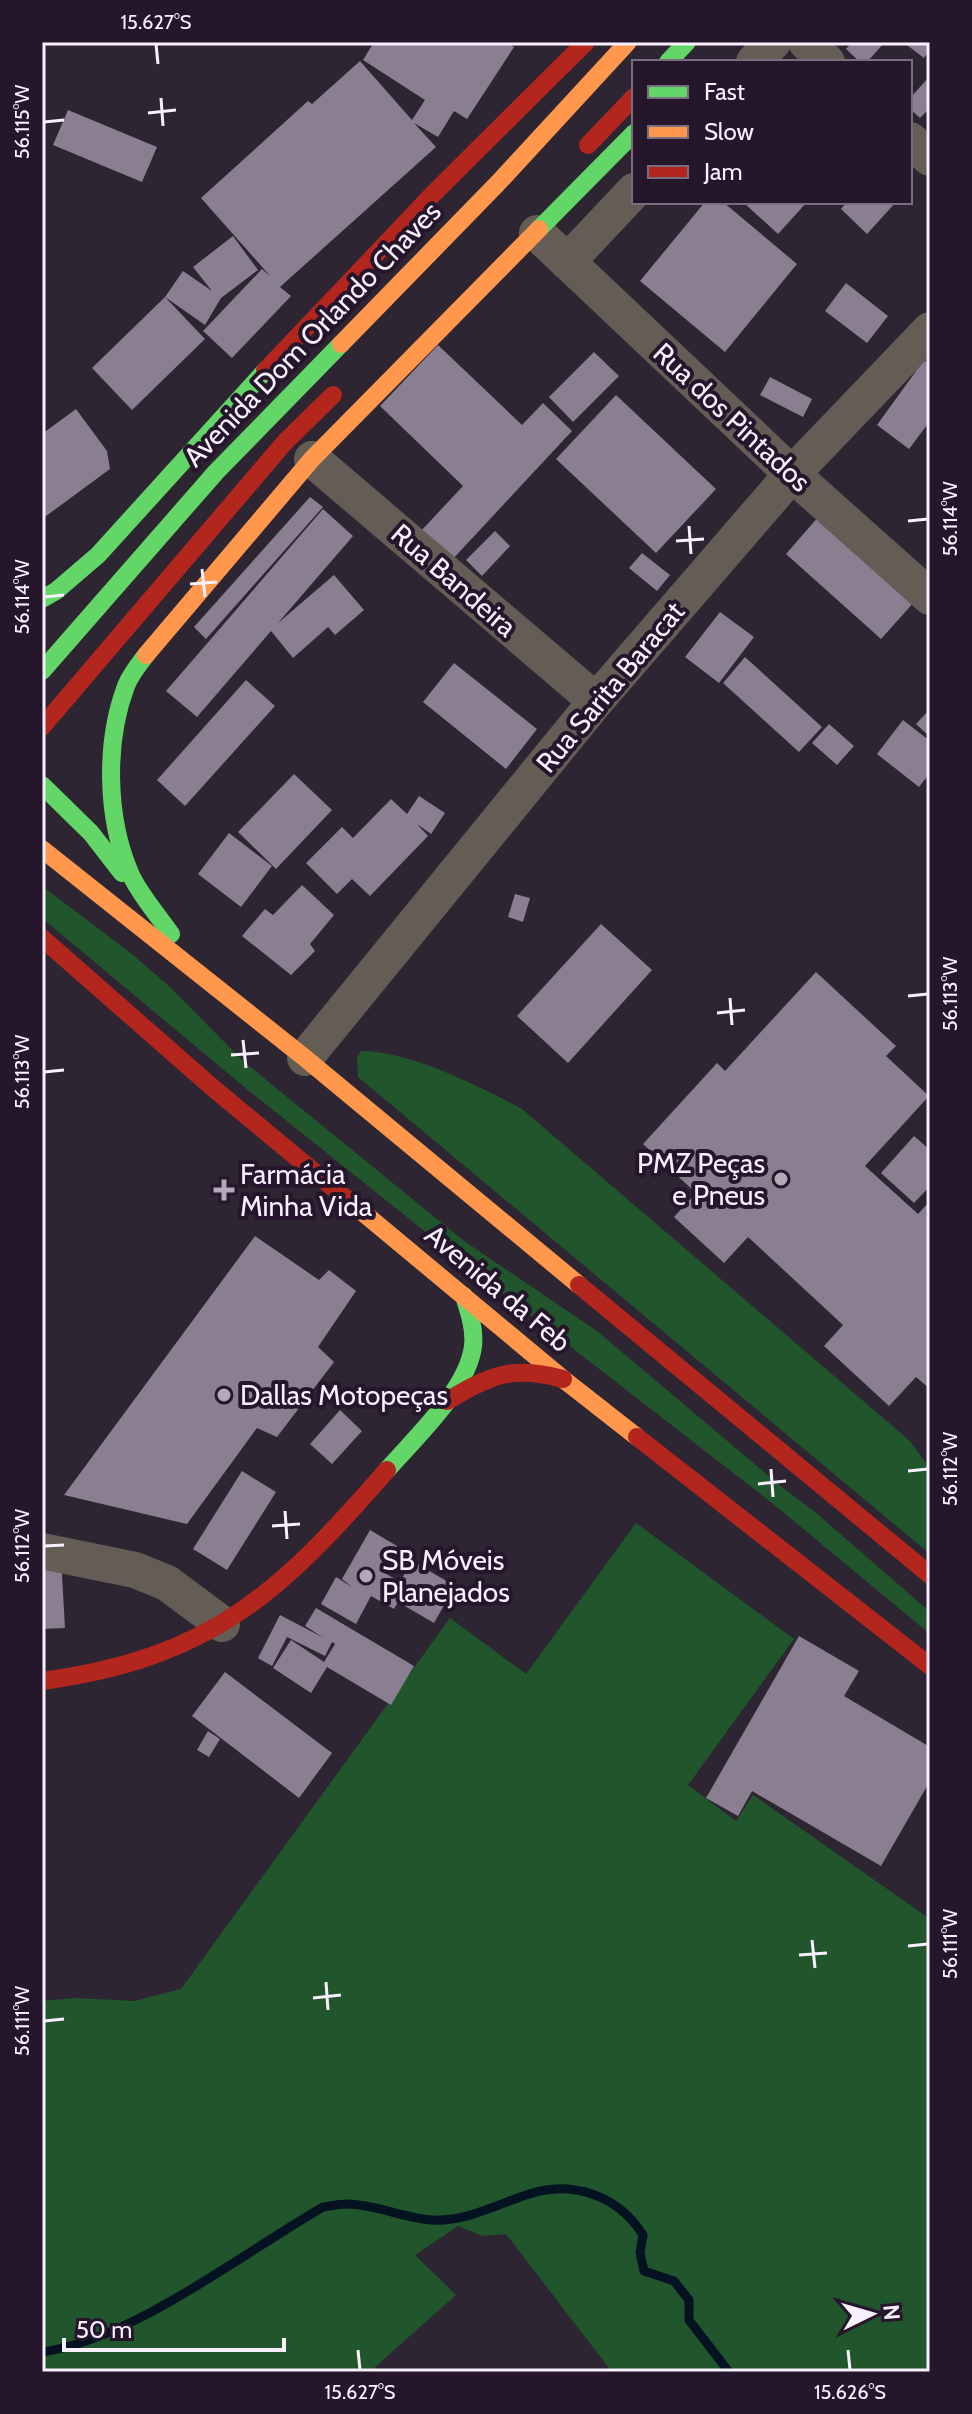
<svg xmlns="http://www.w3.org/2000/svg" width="972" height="2414" viewBox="0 0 972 2414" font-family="Cabin,sans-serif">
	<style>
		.green { fill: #21562d }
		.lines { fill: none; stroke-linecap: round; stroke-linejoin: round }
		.stream { stroke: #041222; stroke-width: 9 }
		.building { fill: #8a7e91 }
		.street { stroke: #645d56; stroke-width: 36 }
		.fast { stroke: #63d668; stroke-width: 18 }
		.slow { stroke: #ff974d; stroke-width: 18 }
		.jam { stroke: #b3261e; stroke-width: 18 }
		.ticks { fill: none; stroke: #f8f0fd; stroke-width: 3 }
		.poi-dot { fill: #b1a9b6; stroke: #25162c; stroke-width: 3 }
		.labels { text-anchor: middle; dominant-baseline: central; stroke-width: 8; stroke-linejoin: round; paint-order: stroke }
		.street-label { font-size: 28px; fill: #f8f0fd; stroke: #25162c }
		.poi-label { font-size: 28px; fill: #f8f0fd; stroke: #25162c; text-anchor: start }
		.neatline { fill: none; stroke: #f8f0fd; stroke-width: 3 }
		.ticks-label { font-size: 20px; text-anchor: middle; fill: #f8f0fd }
	</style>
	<rect width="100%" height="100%" fill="#2d2531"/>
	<path class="green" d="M42,886L132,954L171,988L243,1061L464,1241L597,1331L783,1488L815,1512L930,1612V1634L772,1503L527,1313L243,1086L42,918Z
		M361,1051C410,1051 479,1086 522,1109L910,1441L930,1469V1554L358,1077L357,1058Z
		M636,1523L794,1639L688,1785L736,1821L753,1795L930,1919V2372H612L506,2234L483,2236L458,2226L415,2255L456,2295L375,2367L376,2372H42V2001L76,1998L134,2001L181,1989L450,1618L526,1674Z"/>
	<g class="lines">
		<path class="stream" d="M42,2352C132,2340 243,2253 323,2207C331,2206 339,2204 347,2204C374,2204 404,2218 432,2220C465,2222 496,2205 526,2195C571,2179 618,2195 643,2235L640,2253L644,2271L674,2281L689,2300V2320L729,2372"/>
	</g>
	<path class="building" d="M374,42H507L514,47L467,119L454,111L438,137L414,123L436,147L280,287L291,296L232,358L203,331L262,269L271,277L201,198L308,101L312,104L360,61L412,120L425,100L363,60Z
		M852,42H885L867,62H860L846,49Z
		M903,42H930V50L924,58Z
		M930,76V108L920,118L910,109V98Z
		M68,110L157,147L142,182L53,145Z
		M705,202H723L797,264L725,352L640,281Z
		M743,202H807L778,234Z
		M847,202H896L867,234L841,209Z
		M233,236L258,270L221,298L205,325L165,297L183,271L212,291L193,267Z
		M846,283L888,316L867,343L825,311Z
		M165,297L205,339L132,410L92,368Z
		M438,345L522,425L543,403L572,431L450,562L419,533L463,486L380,406Z
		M594,352L619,376L573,422L549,397Z
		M924,360L930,364V421L909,449L877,425Z
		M770,377L812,399L803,417L760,395Z
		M616,395L716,489L656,553L556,459Z
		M76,409L107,451L110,469L42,519V434Z
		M310,497L323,507L206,639L194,627Z
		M323,509L353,536L278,623L334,575L364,610L335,635L328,627L293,658L271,631L197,717L166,691Z
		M820,515L915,601L881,639L786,554Z
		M495,531L510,546L482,576L466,560Z
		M642,553L670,575L657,591L629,568Z
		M720,612L754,637L719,683L685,657Z
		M745,657L822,727L799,752L723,683Z
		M454,663L537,729L506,769L423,702Z
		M246,680L275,706L185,806L157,780Z
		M930,709V737L916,724Z
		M903,720L930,741V773L919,787L877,754Z
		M829,724L854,746L837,765L812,743Z
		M294,774L332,810L276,869L238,832Z
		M419,796L445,813L431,834L417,824L428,836L370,896L352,879L337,894L306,863L342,827L353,838L391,799L407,814Z
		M229,833L272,866L241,907L198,874Z
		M302,885L334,915L310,944L315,951L291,975L242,936L265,909L273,915Z
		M515,894L530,898L523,922L508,917Z
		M601,924L652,970L568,1063L517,1016Z
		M816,972L896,1046L886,1056L929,1096L865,1166L918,1214L930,1201V1389L916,1377L889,1406L824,1346L843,1325L748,1237L724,1263L674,1217L696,1193L643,1144L717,1063L725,1071Z
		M914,1136L930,1150V1186L914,1203L881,1173Z
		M255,1236L319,1280L329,1270L356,1291L318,1347L334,1362L277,1437L257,1428L187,1524L64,1495Z
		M340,1410L362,1431L332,1464L310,1444Z
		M242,1471L276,1492L227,1570L193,1549Z
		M370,1530L397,1546L383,1572L400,1582L412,1561L455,1586L434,1623L398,1602L394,1609L371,1596L356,1624L321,1604L336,1577L352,1587L342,1579Z
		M61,1557L65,1628L42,1629V1558Z
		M316,1608L414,1666L391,1705L327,1667L311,1693L273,1668L291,1640L324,1662L335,1644L332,1642L325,1656L287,1637L272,1666L258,1658L280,1615L324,1638L305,1626Z
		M799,1636L859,1671L844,1696L930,1747V1781L881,1866L752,1791L738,1816L706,1798Z
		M225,1672L332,1753L299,1798L192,1716Z
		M208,1731L220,1739L209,1757L197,1750Z"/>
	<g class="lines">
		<path class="street" d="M806,42L827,62
			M754,62L773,42
			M910,140L930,158
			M537,233L792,474L930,597
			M567,262L634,191
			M312,459L596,701
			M305,1058L596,701L792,474L930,330
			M42,1551L135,1570L167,1583L222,1624"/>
		<path class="fast" d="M668,62L687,42
			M539,229L634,133
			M42,599L56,591L98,555L265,371
			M146,655C139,664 130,675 126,686C105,742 106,817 130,873C139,894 158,915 171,934
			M42,671L216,472L341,344
			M42,785L91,833L122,873
			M387,1470C415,1438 468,1389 473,1346C475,1329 469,1312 464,1296"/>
		<path class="slow" d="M341,344L498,183L628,42
			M146,655L312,459L539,229
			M42,849L305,1058L579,1285
			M348,1200L563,1379L637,1437"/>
		<path class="jam" d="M588,145L634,97
			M265,371L432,195L586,42
			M42,727L285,442L333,395
			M42,938L213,1088L348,1200
			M579,1285L930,1575
			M447,1401C490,1375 513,1365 563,1379
			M637,1437L930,1666
			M42,1681C211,1658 279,1594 387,1470"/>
	</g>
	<path class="ticks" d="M156,44L158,64M161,98L163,126M148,113L176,110M44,122L64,120M908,521L928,519M689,526L691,554M676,541L704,539M202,569L205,597M190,584L217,582M44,597L64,595M908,996L928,994M730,998L732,1025M717,1013L745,1010M243,1040L246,1068M231,1055L259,1053M44,1072L64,1070M771,1469L773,1497M908,1471L928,1469M758,1484L786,1481M285,1511L287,1539M272,1526L300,1524M44,1546L64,1545M812,1940L815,1968M908,1946L928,1944M799,1955L827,1953M326,1982L328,2010M313,1998L341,1995M44,2021L64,2019M358,2350L360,2370M848,2350L850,2370"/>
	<g class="poi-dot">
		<circle cx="781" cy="1179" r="8"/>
		<path d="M220 1178h8v8h8v8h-8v8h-8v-8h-8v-8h8z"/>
		<circle cx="224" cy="1395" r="8"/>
		<circle cx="366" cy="1576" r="8"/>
	</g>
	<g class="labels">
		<g class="street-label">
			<text transform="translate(312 334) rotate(-46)">Avenida Dom Orlando Chaves</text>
			<text transform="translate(732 417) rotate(43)">Rua dos Pintados</text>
			<text transform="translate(454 580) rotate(41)">Rua Bandeira</text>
			<text transform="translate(610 687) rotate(-50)">Rua Sarita Baracat</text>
			<text transform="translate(498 1288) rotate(40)">Avenida da Feb</text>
		</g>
		<g class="poi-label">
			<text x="765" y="1163" text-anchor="end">PMZ Peças<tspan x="765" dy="32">e Pneus</tspan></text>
			<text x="240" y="1174">Farmácia<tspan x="240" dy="32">Minha Vida</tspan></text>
			<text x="240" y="1395">Dallas Motopeças</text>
			<text x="382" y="1560">SB Móveis<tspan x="382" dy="32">Planejados</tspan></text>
		</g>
	</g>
	<rect width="972" height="2414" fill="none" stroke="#25162c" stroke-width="88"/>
	<rect x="632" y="60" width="280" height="144" fill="#25162c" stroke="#796d80" stroke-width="2"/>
	<rect x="648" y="86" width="40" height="12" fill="#63d668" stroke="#796d80" stroke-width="2"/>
	<text x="704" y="100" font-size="24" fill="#f8f0fd">Fast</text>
	<rect x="648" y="126" width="40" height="12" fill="#ff974d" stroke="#796d80" stroke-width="2"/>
	<text x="704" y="140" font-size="24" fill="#f8f0fd">Slow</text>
	<rect x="648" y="166" width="40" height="12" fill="#b3261e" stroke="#796d80" stroke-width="2"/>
	<text x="704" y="180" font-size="24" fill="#f8f0fd">Jam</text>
	<g transform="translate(872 2314) rotate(85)" stroke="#25162c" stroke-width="6" paint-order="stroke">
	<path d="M0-6L14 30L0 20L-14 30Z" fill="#f8f0fd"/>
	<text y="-12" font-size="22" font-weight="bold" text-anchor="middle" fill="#f8f0fd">N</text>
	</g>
	<path d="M64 2338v12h220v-12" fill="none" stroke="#f8f0fd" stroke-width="4"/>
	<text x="76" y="2338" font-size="24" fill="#f8f0fd" stroke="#25162c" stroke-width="6" paint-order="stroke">50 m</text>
	<rect x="44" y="44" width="884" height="2326" class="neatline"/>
	<g class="ticks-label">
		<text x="156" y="29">15.627°S</text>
		<text transform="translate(22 122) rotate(-90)" y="7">56.115°W</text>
		<text transform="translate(950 519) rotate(-90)" y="7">56.114°W</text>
		<text transform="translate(22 597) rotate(-90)" y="7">56.114°W</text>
		<text transform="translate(950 994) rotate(-90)" y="7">56.113°W</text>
		<text transform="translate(22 1072) rotate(-90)" y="7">56.113°W</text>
		<text transform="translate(950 1469) rotate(-90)" y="7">56.112°W</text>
		<text transform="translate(22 1546) rotate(-90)" y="7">56.112°W</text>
		<text transform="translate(950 1944) rotate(-90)" y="7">56.111°W</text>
		<text transform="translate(22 2021) rotate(-90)" y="7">56.111°W</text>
		<text x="360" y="2399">15.627°S</text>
		<text x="850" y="2399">15.626°S</text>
	</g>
</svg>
